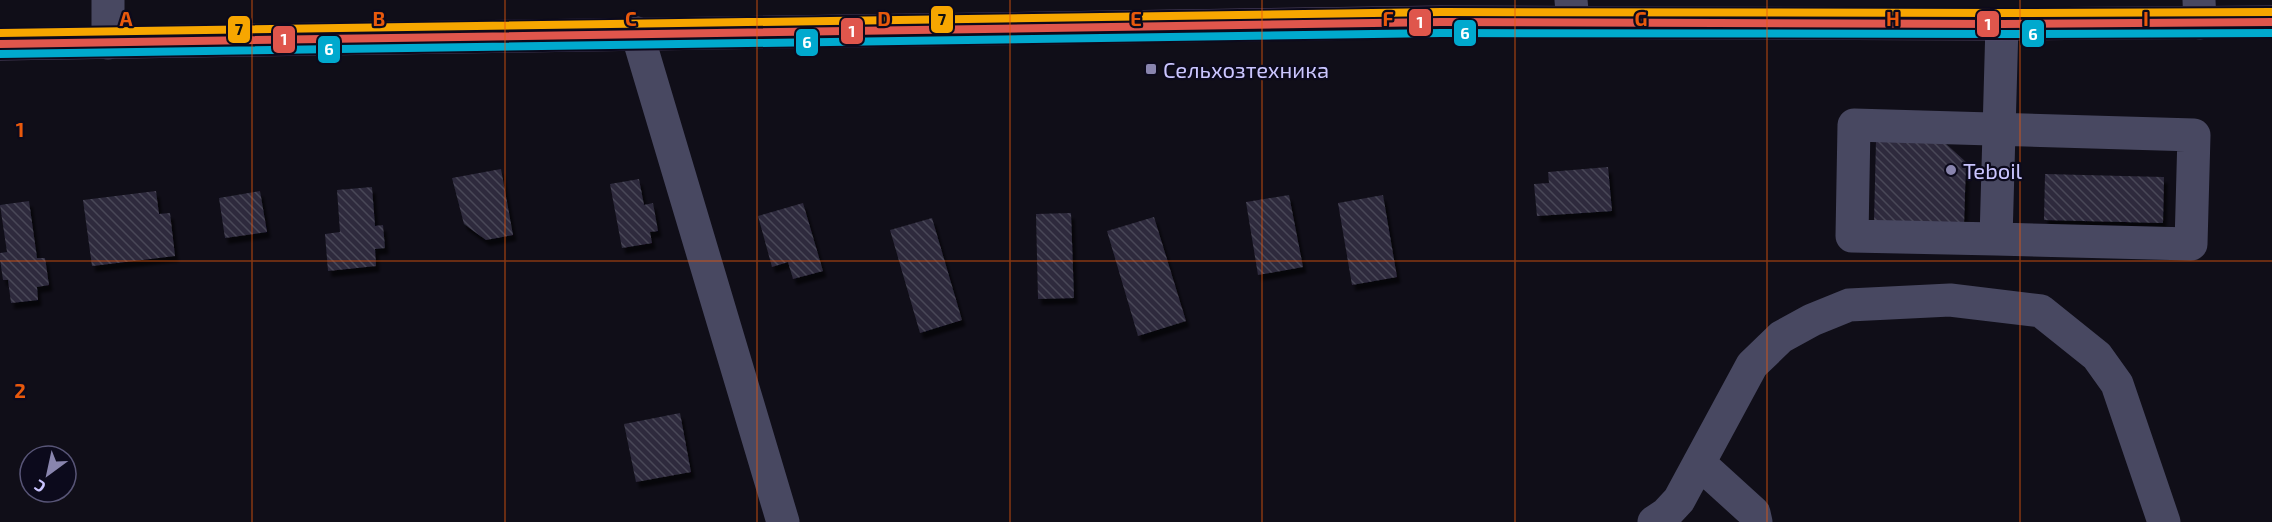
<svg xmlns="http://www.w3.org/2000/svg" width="2272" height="522" viewBox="0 0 2272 522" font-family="'Exo 2',sans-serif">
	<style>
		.building { fill: url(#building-back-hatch); filter: url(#shadow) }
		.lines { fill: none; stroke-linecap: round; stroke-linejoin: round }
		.minor { stroke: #484861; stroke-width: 33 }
		.major { stroke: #564a6c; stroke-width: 33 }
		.bus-1-casing { stroke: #0c0a1c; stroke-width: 12 }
		.bus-2-casing { stroke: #0c0a1c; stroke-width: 12 }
		.bus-3-casing { stroke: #0c0a1c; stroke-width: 12 }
		.bus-1 { stroke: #df564c; stroke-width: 8 }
		.bus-2 { stroke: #00a9ce; stroke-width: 8 }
		.bus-3 { stroke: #f7a600; stroke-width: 8 }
		.grid { fill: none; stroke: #e8590c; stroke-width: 1.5; stroke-opacity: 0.55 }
		.poi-dot { fill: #8985ae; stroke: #0c0a1c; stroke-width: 2 }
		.labels { text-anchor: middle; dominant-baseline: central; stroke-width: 4.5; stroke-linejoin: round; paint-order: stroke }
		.poi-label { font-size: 22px; fill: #cac5ff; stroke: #0c0a1c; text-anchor: start }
		.grid-label { font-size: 20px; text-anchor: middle; font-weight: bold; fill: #e8590c; stroke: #0c0a1c; stroke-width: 4.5; stroke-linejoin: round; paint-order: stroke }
		.line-badge { stroke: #0c0a1c; stroke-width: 2 }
		.badge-label { font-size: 16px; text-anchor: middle; font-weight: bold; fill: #fff }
		.pale-badge-label { font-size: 16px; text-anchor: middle; font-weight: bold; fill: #111 }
	</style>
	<defs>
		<pattern id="building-back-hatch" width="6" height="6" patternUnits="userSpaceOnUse" patternTransform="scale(1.5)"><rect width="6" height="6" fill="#2d2a3c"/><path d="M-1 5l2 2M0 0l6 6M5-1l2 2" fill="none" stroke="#4a4759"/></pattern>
		<filter id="shadow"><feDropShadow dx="3.5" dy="6" stdDeviation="1.5" flood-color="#0009"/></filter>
	</defs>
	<rect width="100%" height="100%" fill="#100e18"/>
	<path class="building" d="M1876,140L1944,142L1966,162L1964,225L1874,223Z
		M1608,167L1612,211L1537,216L1534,184L1549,183L1548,172Z
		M501,169L513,235L486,240L464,224L452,178Z
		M2045,174L2164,177L2163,223L2044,220Z
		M639,179L644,205L653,203L658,231L650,232L652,243L622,248L610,184Z
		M372,187L375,226L383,225L385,248L375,249L376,266L328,271L325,234L340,232L337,190Z
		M156,191L159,214L170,213L175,256L92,266L83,200Z
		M260,191L267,232L225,238L219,198Z
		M1289,195L1303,267L1258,275L1246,202Z
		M1383,195L1397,277L1352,285L1338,203Z
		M29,201L37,258H45L49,285L37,287L38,300L11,303L8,280H3L0,259V253L7,252L0,205Z
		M803,203L823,271L793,279L788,262L772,267L758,216Z
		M1071,213L1074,298L1038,299L1036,214Z
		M1154,217L1186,321L1138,336L1107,231Z
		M932,218L962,320L920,333L890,230Z
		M680,413L691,472L636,482L624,424Z"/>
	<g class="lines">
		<path class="minor" d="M108,0V43
			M1571,0L1573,22
			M2199,0L2200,23
			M637,33L783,522
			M1996,239L2191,244L2194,135L1854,125L1852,236L1996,239L2002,24
			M1699,463L1754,513L1756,522
			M1654,522L1666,514L1679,500L1752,365L1781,337L1812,320L1849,305L1950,300L2041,311L2097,356L2117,384L2164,522"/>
		<path class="major" d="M0,44L1441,22L2002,24L2272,22"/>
		<defs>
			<path id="bus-1" d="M0,44L1441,22L2002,24L2272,22"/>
			<path id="bus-2" d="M0,54L1441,33L2002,34L2272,33"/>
			<path id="bus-3" d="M0,33L1441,12L2002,13L2272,12"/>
		</defs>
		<use href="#bus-1" class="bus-1-casing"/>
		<use href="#bus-2" class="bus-2-casing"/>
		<use href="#bus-3" class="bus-3-casing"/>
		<use href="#bus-1" class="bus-1"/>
		<use href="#bus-2" class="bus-2"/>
		<use href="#bus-3" class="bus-3"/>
	</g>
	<path class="grid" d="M252,0V522M505,0V522M757,0V522M1010,0V522M1262,0V522M1515,0V522M1767,0V522M2020,0V522M0,261H2272"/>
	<g class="poi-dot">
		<rect x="1145" y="63" width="12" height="12" rx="3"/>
		<circle cx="1951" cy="170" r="6"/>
	</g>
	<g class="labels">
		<g class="poi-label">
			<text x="1163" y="69">Сельхозтехника</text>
			<text x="1963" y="170">Teboil</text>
		</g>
	</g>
	<g class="grid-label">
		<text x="126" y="26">A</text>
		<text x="379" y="26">B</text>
		<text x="631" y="26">C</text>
		<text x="884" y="26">D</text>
		<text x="1136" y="26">E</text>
		<text x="1388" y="26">F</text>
		<text x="1641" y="26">G</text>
		<text x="1893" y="26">H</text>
		<text x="2146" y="26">I</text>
		<text x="20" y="137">1</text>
		<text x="20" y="398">2</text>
	</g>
	<g class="line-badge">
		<rect x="930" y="5" width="24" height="29" rx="6" fill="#f7a600"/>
		<rect x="1408" y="8" width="24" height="29" rx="6" fill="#df564c"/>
		<rect x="1976" y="10" width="24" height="28" rx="6" fill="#df564c"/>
		<rect x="227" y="15" width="24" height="29" rx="6" fill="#f7a600"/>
		<rect x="840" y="17" width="24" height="28" rx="6" fill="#df564c"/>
		<rect x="1453" y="19" width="24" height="28" rx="6" fill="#00a9ce"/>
		<rect x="2021" y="19" width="24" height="29" rx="6" fill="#00a9ce"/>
		<rect x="272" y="25" width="24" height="29" rx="6" fill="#df564c"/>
		<rect x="795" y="28" width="24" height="29" rx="6" fill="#00a9ce"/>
		<rect x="317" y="35" width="24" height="29" rx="6" fill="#00a9ce"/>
	</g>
	<g class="badge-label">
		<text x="1420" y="28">1</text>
		<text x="1988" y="30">1</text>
		<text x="852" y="37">1</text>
		<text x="1465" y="39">6</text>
		<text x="2033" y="40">6</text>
		<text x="284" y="45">1</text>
		<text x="807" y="48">6</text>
		<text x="329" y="55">6</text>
	</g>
	<g class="pale-badge-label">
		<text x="942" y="25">7</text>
		<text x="239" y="35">7</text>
	</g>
	<g transform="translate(48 474) rotate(213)"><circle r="28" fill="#0c0a1c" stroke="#585577" stroke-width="1.5"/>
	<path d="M0-4.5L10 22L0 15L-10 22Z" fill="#8985ae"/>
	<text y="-9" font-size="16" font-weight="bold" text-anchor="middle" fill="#cac5ff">С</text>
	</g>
</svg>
